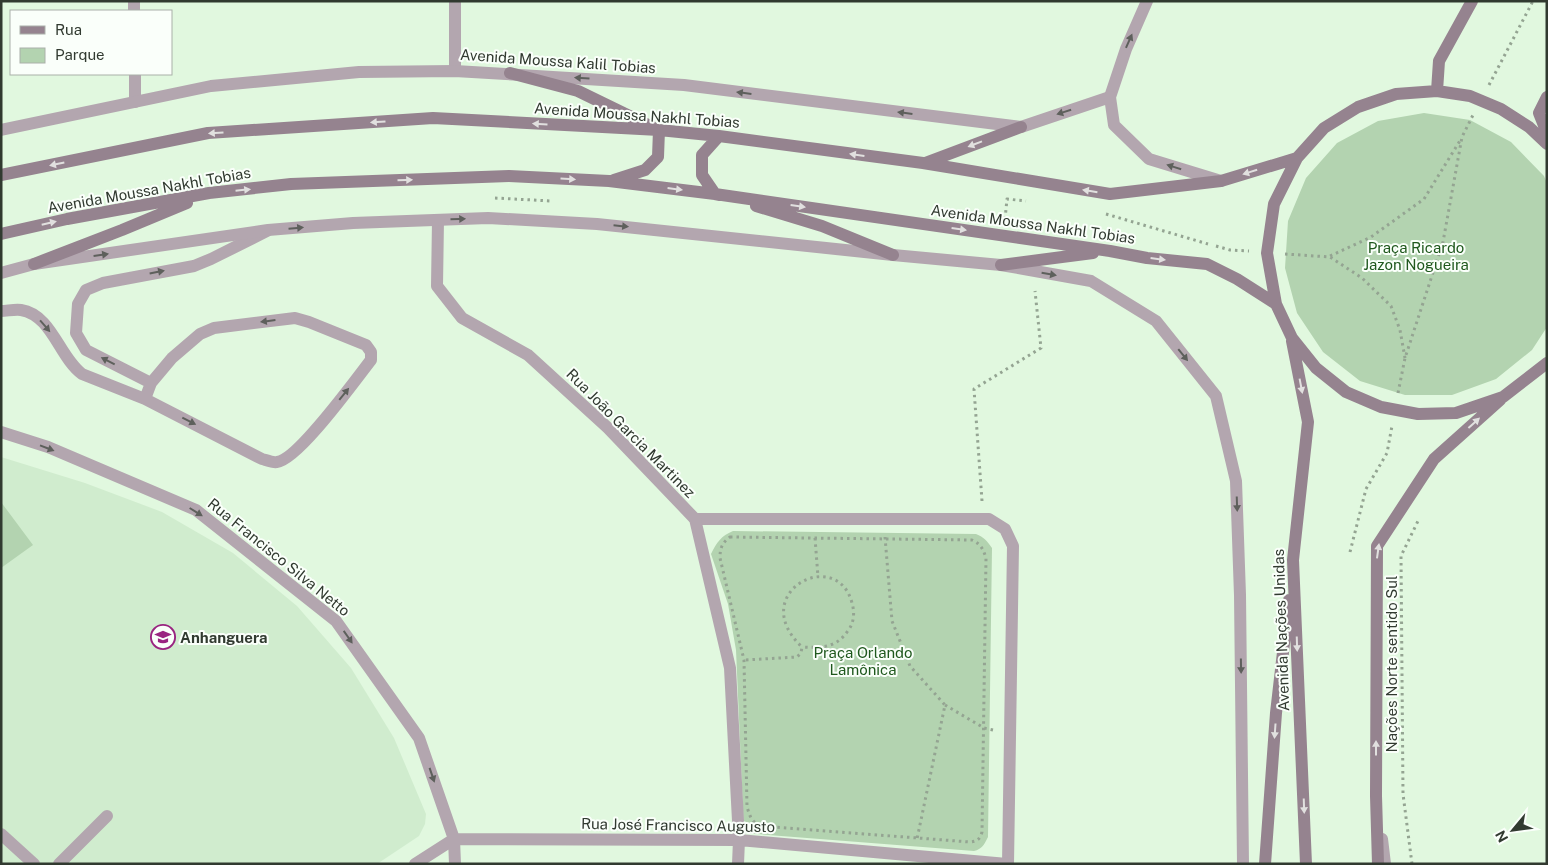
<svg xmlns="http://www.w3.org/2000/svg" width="1548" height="865" viewBox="0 0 1548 865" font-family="'Public Sans',sans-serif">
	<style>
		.built { fill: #d0ecce }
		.green { fill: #b3d3b0 }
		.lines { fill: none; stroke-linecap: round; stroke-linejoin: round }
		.path { stroke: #94a492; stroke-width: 3; stroke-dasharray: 2.5 4; stroke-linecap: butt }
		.service { stroke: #b3a6af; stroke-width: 12 }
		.minor { stroke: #b3a6af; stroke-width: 12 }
		.tertiary { stroke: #b3a6af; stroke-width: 12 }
		.secondary { stroke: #95838f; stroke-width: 12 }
		.oneway { fill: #5e605c }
		.oneway2 { fill: #e1e0df }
		.labels { text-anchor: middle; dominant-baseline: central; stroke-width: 4; stroke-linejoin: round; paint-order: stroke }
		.street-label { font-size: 15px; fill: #313a30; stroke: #fafffa }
		.park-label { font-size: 15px; fill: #1f581d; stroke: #fafffa }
		.poi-label { font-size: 15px; font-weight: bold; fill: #313a30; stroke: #fafffa; text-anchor: start }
	</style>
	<rect width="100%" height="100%" fill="#e1f8df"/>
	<path class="built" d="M1,457L85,483L162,512L233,553L297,606L351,668L394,738L426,814L425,824L419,836L377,864H1Z"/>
	<path class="green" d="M1424,113L1470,120L1511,142L1544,176L1547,183V327L1532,350L1496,379L1452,395H1405L1360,381L1323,352L1297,313L1285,268L1288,221L1306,178L1337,143L1378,121Z
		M1,502L33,545L1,568Z
		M733,531L976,534C984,537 987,541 992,548L988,837C984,845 982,849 974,851L744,833L736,650L728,604L711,554C717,542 721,536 733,531Z"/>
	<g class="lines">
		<path class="path" d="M1489,85L1533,1
			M495,198L551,201
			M1106,214L1208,244
			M1005,219L1007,199L1026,201
			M1216,246L1230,250L1249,251
			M1285,254L1330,257L1362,278L1391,306L1400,330L1405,358
			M1330,256L1371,237L1424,199L1461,139
			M1398,393L1405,358L1443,242L1462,137L1473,115
			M982,501L974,389L1041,348L1035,291
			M730,537L972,540C981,544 983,549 986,558L982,832C980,839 978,841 970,842L761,826C751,822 750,816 747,807L744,660L720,558C720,548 722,543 730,537Z
			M885,537L892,621L910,666L945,705L917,839
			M815,538L818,577
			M1350,552L1366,489L1387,453L1392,426
			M746,660L797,657L801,653L802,647C745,593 837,545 852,603C855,613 854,624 847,632C836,648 820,648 802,647
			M945,705L984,728L993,730
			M1412,864L1403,794L1401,556L1418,521"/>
		<path class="service" d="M1,311C7,311 15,309 21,310C52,315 59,357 82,374L145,399L262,459C266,460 273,463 277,462C298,460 356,379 371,360V352L366,345L309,322L295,318L214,328L200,334L172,358L151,383L145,399
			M151,383L86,350L76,333L78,304L86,290L103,283L194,266L211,259L267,231
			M695,519H989L1005,529L1013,546L1008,864
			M1,834L34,864
			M59,864L107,816"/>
		<path class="minor" d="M134,1V11
			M1147,1L1126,49L1110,97L1114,125L1149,159L1221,181
			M455,71V1
			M135,74V102
			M438,220L437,286L462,318L528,355L608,428L695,519L730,668L739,840L738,864
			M1,432L48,447L196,510L336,621L419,738L454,839L455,864
			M415,864L454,839L739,840L1007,864"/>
		<path class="tertiary" d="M1,130L211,86L359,72L455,71L684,85L1021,127L1110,97
			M1,273L34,264L268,230L353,223L488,218L597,224L893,255L1001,265L1091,281L1156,321L1216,396L1236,481L1240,595L1243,864
			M1382,839L1385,864"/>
		<path class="secondary" d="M510,73L578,91L652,127
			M1437,91L1439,61L1472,1
			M1547,97L1539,113L1547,133
			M719,136L702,155V175L715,194L720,195
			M1547,144L1529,127L1501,109L1470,96L1437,91L1396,94L1358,107L1324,128L1297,158L1274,204L1267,253L1276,304L1292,338L1316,368L1346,392L1381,407L1418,414L1456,413L1503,397L1547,363
			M925,163L1021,127
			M1,175L208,133L433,118L659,130L719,136L923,163L1110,194L1221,181L1297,158
			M614,180L645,170L658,157L659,130
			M756,206L822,226L893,255
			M1,234L67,219L209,193L291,184L509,176L609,181L715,194L1110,251L1147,258L1207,264L1237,279L1276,304
			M34,264L122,230L187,203
			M1001,265L1093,253
			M1292,341L1308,422L1293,560L1306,864
			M1265,864L1276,713L1289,600
			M1378,864L1376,796L1377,546L1434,459L1500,400"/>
	</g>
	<defs><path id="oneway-solid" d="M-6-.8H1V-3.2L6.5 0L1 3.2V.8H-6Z" transform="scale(1.25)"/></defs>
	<g class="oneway">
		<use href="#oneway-solid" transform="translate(1129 41) rotate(-66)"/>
		<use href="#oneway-solid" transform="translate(582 78) rotate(-176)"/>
		<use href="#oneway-solid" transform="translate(744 93) rotate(-173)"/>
		<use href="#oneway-solid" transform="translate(1064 112) rotate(162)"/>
		<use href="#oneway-solid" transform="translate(905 113) rotate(-173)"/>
		<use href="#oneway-solid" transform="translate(1174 167) rotate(-163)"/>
		<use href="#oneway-solid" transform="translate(458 219) rotate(-2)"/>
		<use href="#oneway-solid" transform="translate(621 226) rotate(6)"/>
		<use href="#oneway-solid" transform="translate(296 228) rotate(-5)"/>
		<use href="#oneway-solid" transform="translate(101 255) rotate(-8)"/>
		<use href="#oneway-solid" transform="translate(157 272) rotate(-11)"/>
		<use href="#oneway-solid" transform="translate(1049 274) rotate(10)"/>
		<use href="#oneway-solid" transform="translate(268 321) rotate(173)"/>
		<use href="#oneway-solid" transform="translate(45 326) rotate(49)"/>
		<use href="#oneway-solid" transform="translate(1183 355) rotate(51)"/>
		<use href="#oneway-solid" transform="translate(108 361) rotate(-153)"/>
		<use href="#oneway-solid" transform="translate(344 394) rotate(-51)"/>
		<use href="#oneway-solid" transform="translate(189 421) rotate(27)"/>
		<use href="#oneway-solid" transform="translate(47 448) rotate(21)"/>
		<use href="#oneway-solid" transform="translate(1237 504) rotate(88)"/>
		<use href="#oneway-solid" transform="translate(196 512) rotate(32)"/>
		<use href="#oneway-solid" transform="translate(348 637) rotate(55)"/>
		<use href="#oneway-solid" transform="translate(1241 666) rotate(89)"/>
		<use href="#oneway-solid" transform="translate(432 775) rotate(71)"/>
	</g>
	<g class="oneway2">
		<use href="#oneway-solid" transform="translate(378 122) rotate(176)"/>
		<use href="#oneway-solid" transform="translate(540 124) rotate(-177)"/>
		<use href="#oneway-solid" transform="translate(216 133) rotate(176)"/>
		<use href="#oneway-solid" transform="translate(975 144) rotate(159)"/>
		<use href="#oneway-solid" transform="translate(857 155) rotate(-172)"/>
		<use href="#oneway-solid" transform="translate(57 164) rotate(168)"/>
		<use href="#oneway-solid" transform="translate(1250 172) rotate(163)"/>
		<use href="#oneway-solid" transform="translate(568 179) rotate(3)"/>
		<use href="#oneway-solid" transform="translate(405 180) rotate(-2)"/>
		<use href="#oneway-solid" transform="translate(675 189) rotate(7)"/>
		<use href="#oneway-solid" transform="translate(243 190) rotate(-6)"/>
		<use href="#oneway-solid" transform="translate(1090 191) rotate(-171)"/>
		<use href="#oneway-solid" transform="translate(798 206) rotate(8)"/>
		<use href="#oneway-solid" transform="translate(49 223) rotate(-13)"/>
		<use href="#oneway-solid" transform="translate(959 229) rotate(8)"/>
		<use href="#oneway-solid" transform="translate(1158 259) rotate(7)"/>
		<use href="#oneway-solid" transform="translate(1301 386) rotate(79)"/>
		<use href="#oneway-solid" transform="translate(1474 423) rotate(-42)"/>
		<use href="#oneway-solid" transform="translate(1378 551) rotate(-82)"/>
		<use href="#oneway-solid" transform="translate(1297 644) rotate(88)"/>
		<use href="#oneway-solid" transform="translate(1275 731) rotate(94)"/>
		<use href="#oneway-solid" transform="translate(1376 748) rotate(-90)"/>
		<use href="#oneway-solid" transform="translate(1304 806) rotate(88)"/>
	</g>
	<defs>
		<symbol id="university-ring" viewBox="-11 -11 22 22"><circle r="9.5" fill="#fafffa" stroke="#992480" stroke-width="1.5"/><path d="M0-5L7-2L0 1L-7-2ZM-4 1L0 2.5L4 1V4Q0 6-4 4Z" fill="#992480"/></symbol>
	</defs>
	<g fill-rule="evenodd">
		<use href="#university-ring" x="149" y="623" width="28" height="28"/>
	</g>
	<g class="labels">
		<g class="street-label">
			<text transform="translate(558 61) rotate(4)">Avenida Moussa Kalil Tobias</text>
			<text transform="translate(637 115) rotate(4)">Avenida Moussa Nakhl Tobias</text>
			<text transform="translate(149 190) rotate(-10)">Avenida Moussa Nakhl Tobias</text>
			<text transform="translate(1033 224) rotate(8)">Avenida Moussa Nakhl Tobias</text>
			<text transform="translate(631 433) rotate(45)">Rua João Garcia Martinez</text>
			<text transform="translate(279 557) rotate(39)">Rua Francisco Silva Netto</text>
			<text transform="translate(1281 630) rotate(-92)">Avenida Nações Unidas</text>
			<text transform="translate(1391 664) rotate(-90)">Nações Norte sentido Sul</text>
			<text transform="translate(678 825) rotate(1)">Rua José Francisco Augusto</text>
		</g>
		<g class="park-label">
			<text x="1416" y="247">Praça Ricardo<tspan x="1416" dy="17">Jazon Nogueira</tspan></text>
			<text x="863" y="652">Praça Orlando<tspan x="863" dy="17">Lamônica</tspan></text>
		</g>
		<g class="poi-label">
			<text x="180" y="637">Anhanguera</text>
		</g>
	</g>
	<rect width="1548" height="865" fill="none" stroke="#313a30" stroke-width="5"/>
	<rect x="10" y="10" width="162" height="65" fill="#fafffa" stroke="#aab0a9"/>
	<rect x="20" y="26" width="25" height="8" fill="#95838f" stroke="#aab0a9"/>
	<text x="55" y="35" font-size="15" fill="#313a30">Rua</text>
	<rect x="20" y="48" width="25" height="15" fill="#b3d3b0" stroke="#aab0a9"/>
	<text x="55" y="60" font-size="15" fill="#313a30">Parque</text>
	<g transform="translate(1513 830) rotate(241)" stroke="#fafffa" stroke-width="4" paint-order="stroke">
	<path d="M0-4L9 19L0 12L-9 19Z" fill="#313a30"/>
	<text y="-8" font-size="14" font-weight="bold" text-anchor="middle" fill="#313a30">N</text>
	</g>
</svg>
